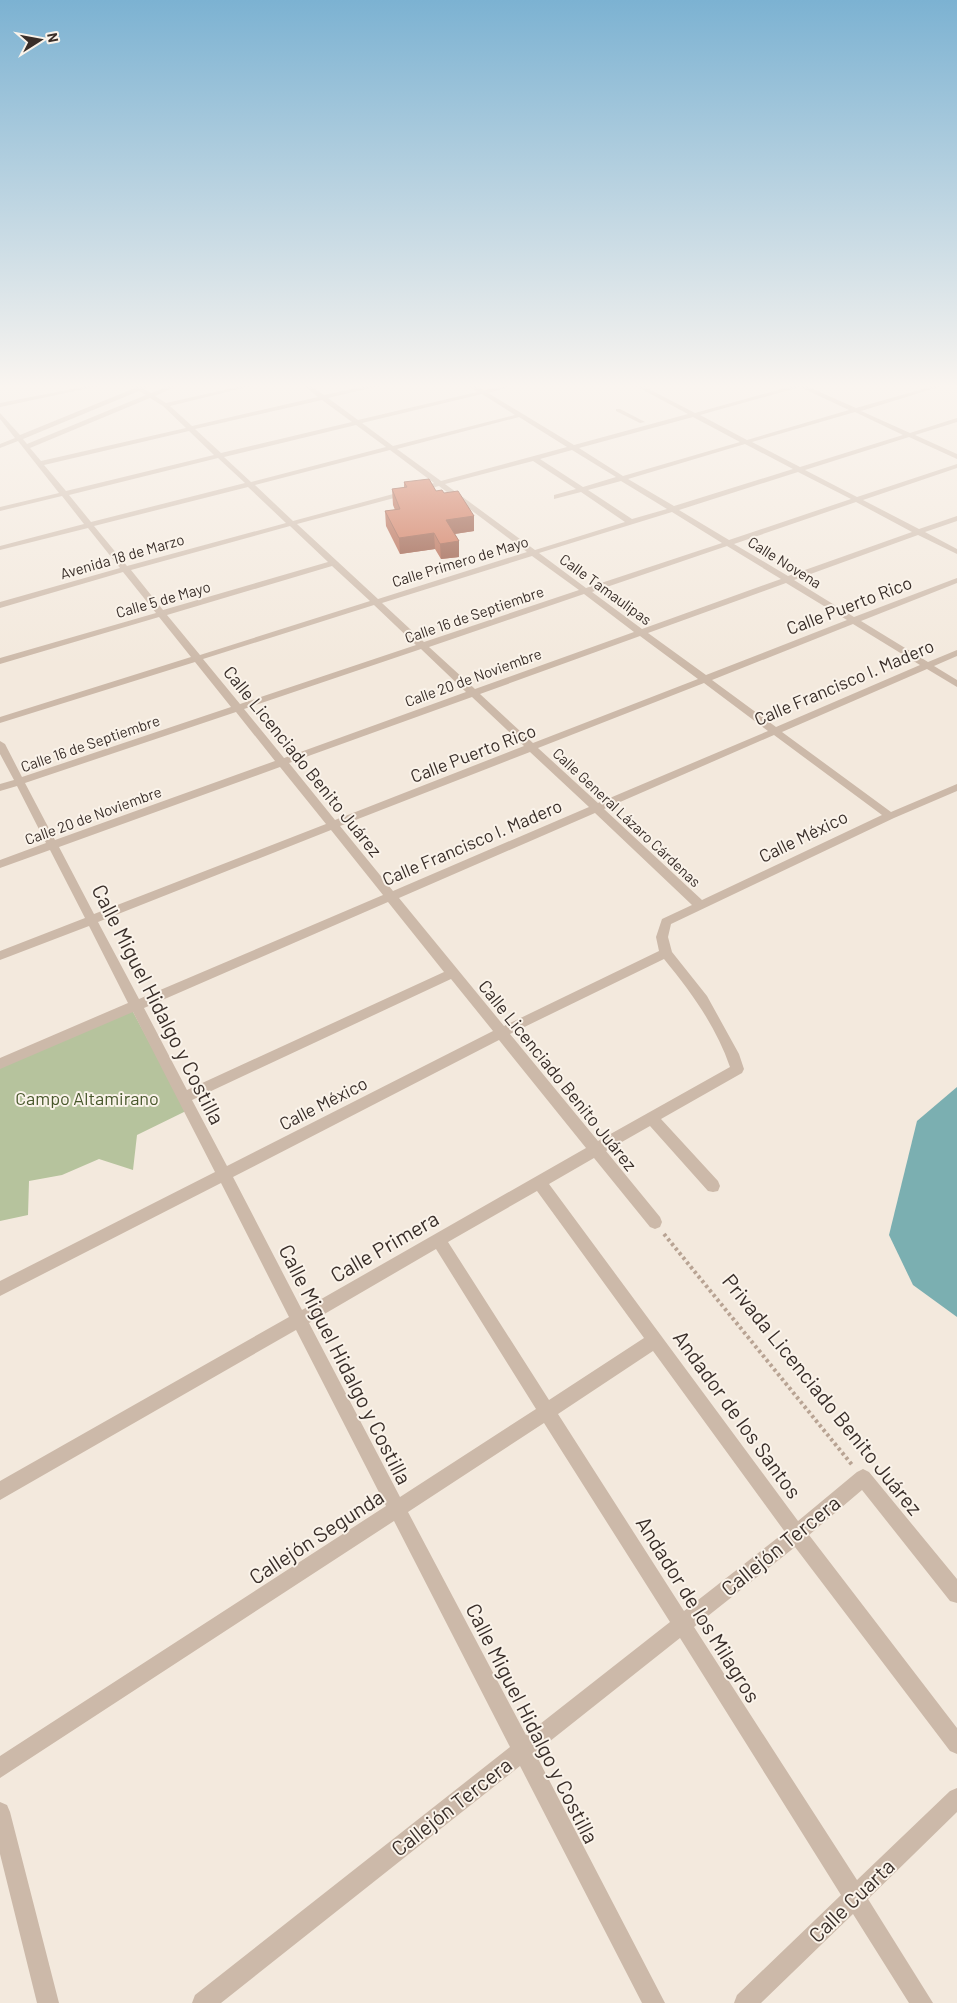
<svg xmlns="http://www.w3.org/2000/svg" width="957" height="2003" viewBox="0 0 957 2003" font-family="Barlow,sans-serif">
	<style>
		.green { fill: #b6c39d }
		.water { fill: #7bafb1 }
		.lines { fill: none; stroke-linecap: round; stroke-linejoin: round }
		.path { stroke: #b8a393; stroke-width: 4; stroke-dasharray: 3 3; stroke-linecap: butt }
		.minor { fill: #ccb9a9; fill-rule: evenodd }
		.wall { fill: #ad573c }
		.shaded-wall { fill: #8d4731 }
		.building { fill: #c96546; stroke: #8d4731 }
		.labels { text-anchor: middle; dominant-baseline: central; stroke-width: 4; stroke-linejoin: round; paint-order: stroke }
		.far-street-label { font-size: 15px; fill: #392e29; stroke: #faf3ea }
		.street-label { font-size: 18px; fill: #392e29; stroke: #faf3ea }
		.park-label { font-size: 18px; fill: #48582c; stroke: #faf3ea }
		.near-street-label { font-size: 21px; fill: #392e29; stroke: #faf3ea }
	</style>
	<rect width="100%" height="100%" fill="#f3e9dd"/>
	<path class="green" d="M132,1010L186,1111L137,1135L133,1170L99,1159L62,1175L29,1181L28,1215L0,1221V1068Z"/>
	<path class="water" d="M957,1087V1317L913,1285L889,1235L917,1121Z"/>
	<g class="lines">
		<path class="path" d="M664,1234L853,1466"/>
		<path class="minor" d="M93,385H103L0,407V403Z
			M131,385H147V387L144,389L151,393L172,385H179L155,396L166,403L246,385H255L170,406L192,426L318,397L303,385H309L324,395L371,385H380L379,386L328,398L358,420L477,392L468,385H475L484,390L515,385L488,393L574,445L688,414L634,385H641L695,413L796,385H804L856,408L937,385H945L861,411L910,433L957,418V422L915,435L957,454V459L909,437L805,470L857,497L957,464V468L863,500L919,529L957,516V521L925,532L957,549V554L918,535L794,580L854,617L957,578V583L861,621L928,662L957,650V656L934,666L957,680V687L927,669L782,732L891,812L957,784V791L894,818L671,924L668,937L672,952L707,996L739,1054L744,1069L742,1073L661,1119L718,1181L720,1186L718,1191L713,1192L708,1191L650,1126L606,1151L660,1217L662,1222L660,1227L655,1229L650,1227L594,1158L549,1184L798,1521L857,1472L863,1469L869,1472L957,1579V1603L950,1601L862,1490L809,1535L957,1728V1754L950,1751L795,1547L694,1627L857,1880L950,1791L957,1788V1812L868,1899L933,2003H909L853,1914L761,2003H734L737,1995L841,1895L680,1638L535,1753L665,2003H642L520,1766L221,2003H192L195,1995L510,1747L394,1521L0,1778V1756L386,1506L296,1330L0,1500V1481L289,1317L221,1183L0,1296V1281L215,1172L133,1012L0,1069V1058L128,1003L89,926L0,960V951L85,918L50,850L0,868V860L46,843L17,786L0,791V784L14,780L0,754V741L5,744L22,777L231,707L195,662L0,723V717L191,657L159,617L0,664V658L156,613L123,572L0,608V602L120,568L88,528L0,550V546L84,524L62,496L0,511V507L59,493L18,441L0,448V444L15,438L0,419V413L20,435L135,388ZM800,387L849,410L747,440L700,415ZM139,391L146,395L27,444L23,439ZM482,394L515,415L393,446L362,423ZM150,398L163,406L186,428L41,461L30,448ZM322,400L352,422L221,453L195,429ZM855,412L903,435L800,467L752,442ZM519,417L567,447L441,481L397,449ZM693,417L740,442L623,476L579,448ZM356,425L386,447L251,482L224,457ZM189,431L214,455L66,491L44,465ZM745,444L793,469L674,506L628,479ZM390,450L434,483L293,521L255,485ZM572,450L616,477L583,487L540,459ZM218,458L245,483L91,522L69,495ZM533,461L576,489L554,495V499L581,492L625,522L535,550L445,484ZM798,472L851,499L729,540L679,510ZM621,481L667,509L632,519L588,490ZM439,486L527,552L378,599L297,524ZM248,487L286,523L127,566L94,526ZM856,502L912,532L788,576L734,544ZM672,512L722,543L586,588L539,553ZM290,526L328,562L163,610L131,570ZM727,546L781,579L642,629L592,592ZM532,556L579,590L424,642L382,603ZM332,566L370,601L200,655L167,615ZM786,583L847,620L706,675L648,633ZM584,594L634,632L475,689L429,647ZM374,605L416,645L240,704L203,659ZM853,624L920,665L776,727L712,680ZM640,636L698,679L533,743L480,694ZM421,649L466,692L284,758L244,709ZM704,683L768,731L598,803L538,748ZM472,697L524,746L335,820L289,763ZM236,712L275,761L55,840L25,783ZM774,735L882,815L702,900L604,809ZM530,752L589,807L393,891L340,826ZM280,767L326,824L94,914L59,847ZM595,813L692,905L662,919L656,937L659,951L504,1026L399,898ZM331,830L383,895L139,999L98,922ZM388,902L444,972L187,1090L144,1008ZM664,959C691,992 716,1026 730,1067L598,1141L510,1034ZM451,979L493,1031L227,1166L192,1100ZM499,1040L586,1148L302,1310L233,1177ZM537,1191L644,1338L549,1400L448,1242ZM436,1249L536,1409L400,1497L309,1323ZM653,1351L785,1532L684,1611L558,1414ZM544,1423L670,1622L526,1735L408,1512Z
			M616,409H620L645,422L640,423L616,411Z
			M0,1802L7,1805L10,1812L59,2003H37L0,1854Z"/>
	</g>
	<path class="wall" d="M404,482L444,493L474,516V531L455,534L459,541V557L441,559L435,549L400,554L386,526L385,511L395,510L393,505L392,489L404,488Z"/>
	<path class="shaded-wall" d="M474,516V531L447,535L446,520Z
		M434,533L435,549L400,554L399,538Z
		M459,541V557L441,559L440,544Z"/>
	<path class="building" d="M429,479L436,491L442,490L444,493L458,491L474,516L446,520L459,541L440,544L434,533L399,538L385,511L400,509L392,489L407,487L404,482Z"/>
	<linearGradient id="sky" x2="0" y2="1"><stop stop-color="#7cb2d2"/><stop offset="0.58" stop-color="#faf5f0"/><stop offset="1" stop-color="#faf5f0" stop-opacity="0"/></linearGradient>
	<rect width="957" height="665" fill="url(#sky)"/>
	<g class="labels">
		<g class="far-street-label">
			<text transform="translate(122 556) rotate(-16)">Avenida 18 de Marzo</text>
			<text transform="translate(460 561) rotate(-17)">Calle Primero de Mayo</text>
			<text transform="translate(785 562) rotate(32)">Calle Novena</text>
			<text transform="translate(606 589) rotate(36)">Calle Tamaulipas</text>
			<text transform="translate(163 599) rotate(-16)">Calle 5 de Mayo</text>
			<text transform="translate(474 614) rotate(-19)">Calle 16 de Septiembre</text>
			<text transform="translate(473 677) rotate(-20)">Calle 20 de Noviembre</text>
			<text transform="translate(90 743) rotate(-19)">Calle 16 de Septiembre</text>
			<text transform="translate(93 815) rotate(-20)">Calle 20 de Noviembre</text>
			<text transform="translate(627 817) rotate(43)">Calle General Lázaro Cárdenas</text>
		</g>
		<g class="street-label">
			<text transform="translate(849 605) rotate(-21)">Calle Puerto Rico</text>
			<text transform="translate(844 682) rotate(-23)">Calle Francisco I. Madero</text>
			<text transform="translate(473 753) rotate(-21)">Calle Puerto Rico</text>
			<text transform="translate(303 761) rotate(51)">Calle Licenciado Benito Juárez</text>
			<text transform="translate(803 836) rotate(-26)">Calle México</text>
			<text transform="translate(472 842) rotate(-23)">Calle Francisco I. Madero</text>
			<text transform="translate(558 1075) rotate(51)">Calle Licenciado Benito Juárez</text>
			<text transform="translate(323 1103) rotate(-27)">Calle México</text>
		</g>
		<g class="park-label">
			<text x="87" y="1098">Campo Altamirano</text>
		</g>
		<g class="near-street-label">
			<text transform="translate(159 1004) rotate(63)">Calle Miguel Hidalgo y Costilla</text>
			<text transform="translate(384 1246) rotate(-30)">Calle Primera</text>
			<text transform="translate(346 1364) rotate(63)">Calle Miguel Hidalgo y Costilla</text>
			<text transform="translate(823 1394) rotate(51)">Privada Licenciado Benito Juárez</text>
			<text transform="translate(738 1414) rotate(54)">Andador de los Santos</text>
			<text transform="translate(316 1536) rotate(-33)">Callejón Segunda</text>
			<text transform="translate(780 1545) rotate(-39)">Callejón Tercera</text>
			<text transform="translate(699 1609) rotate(58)">Andador de los Milagros</text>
			<text transform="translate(533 1723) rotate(63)">Calle Miguel Hidalgo y Costilla</text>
			<text transform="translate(451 1806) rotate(-38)">Callejón Tercera</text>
			<text transform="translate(851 1900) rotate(-44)">Calle Cuarta</text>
		</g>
	</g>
	<g transform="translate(40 40) rotate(79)" stroke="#faf3ea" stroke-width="4" paint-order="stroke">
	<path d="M0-4L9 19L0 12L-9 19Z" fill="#392e29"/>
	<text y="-8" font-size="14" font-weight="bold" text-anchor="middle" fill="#392e29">N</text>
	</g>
</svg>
